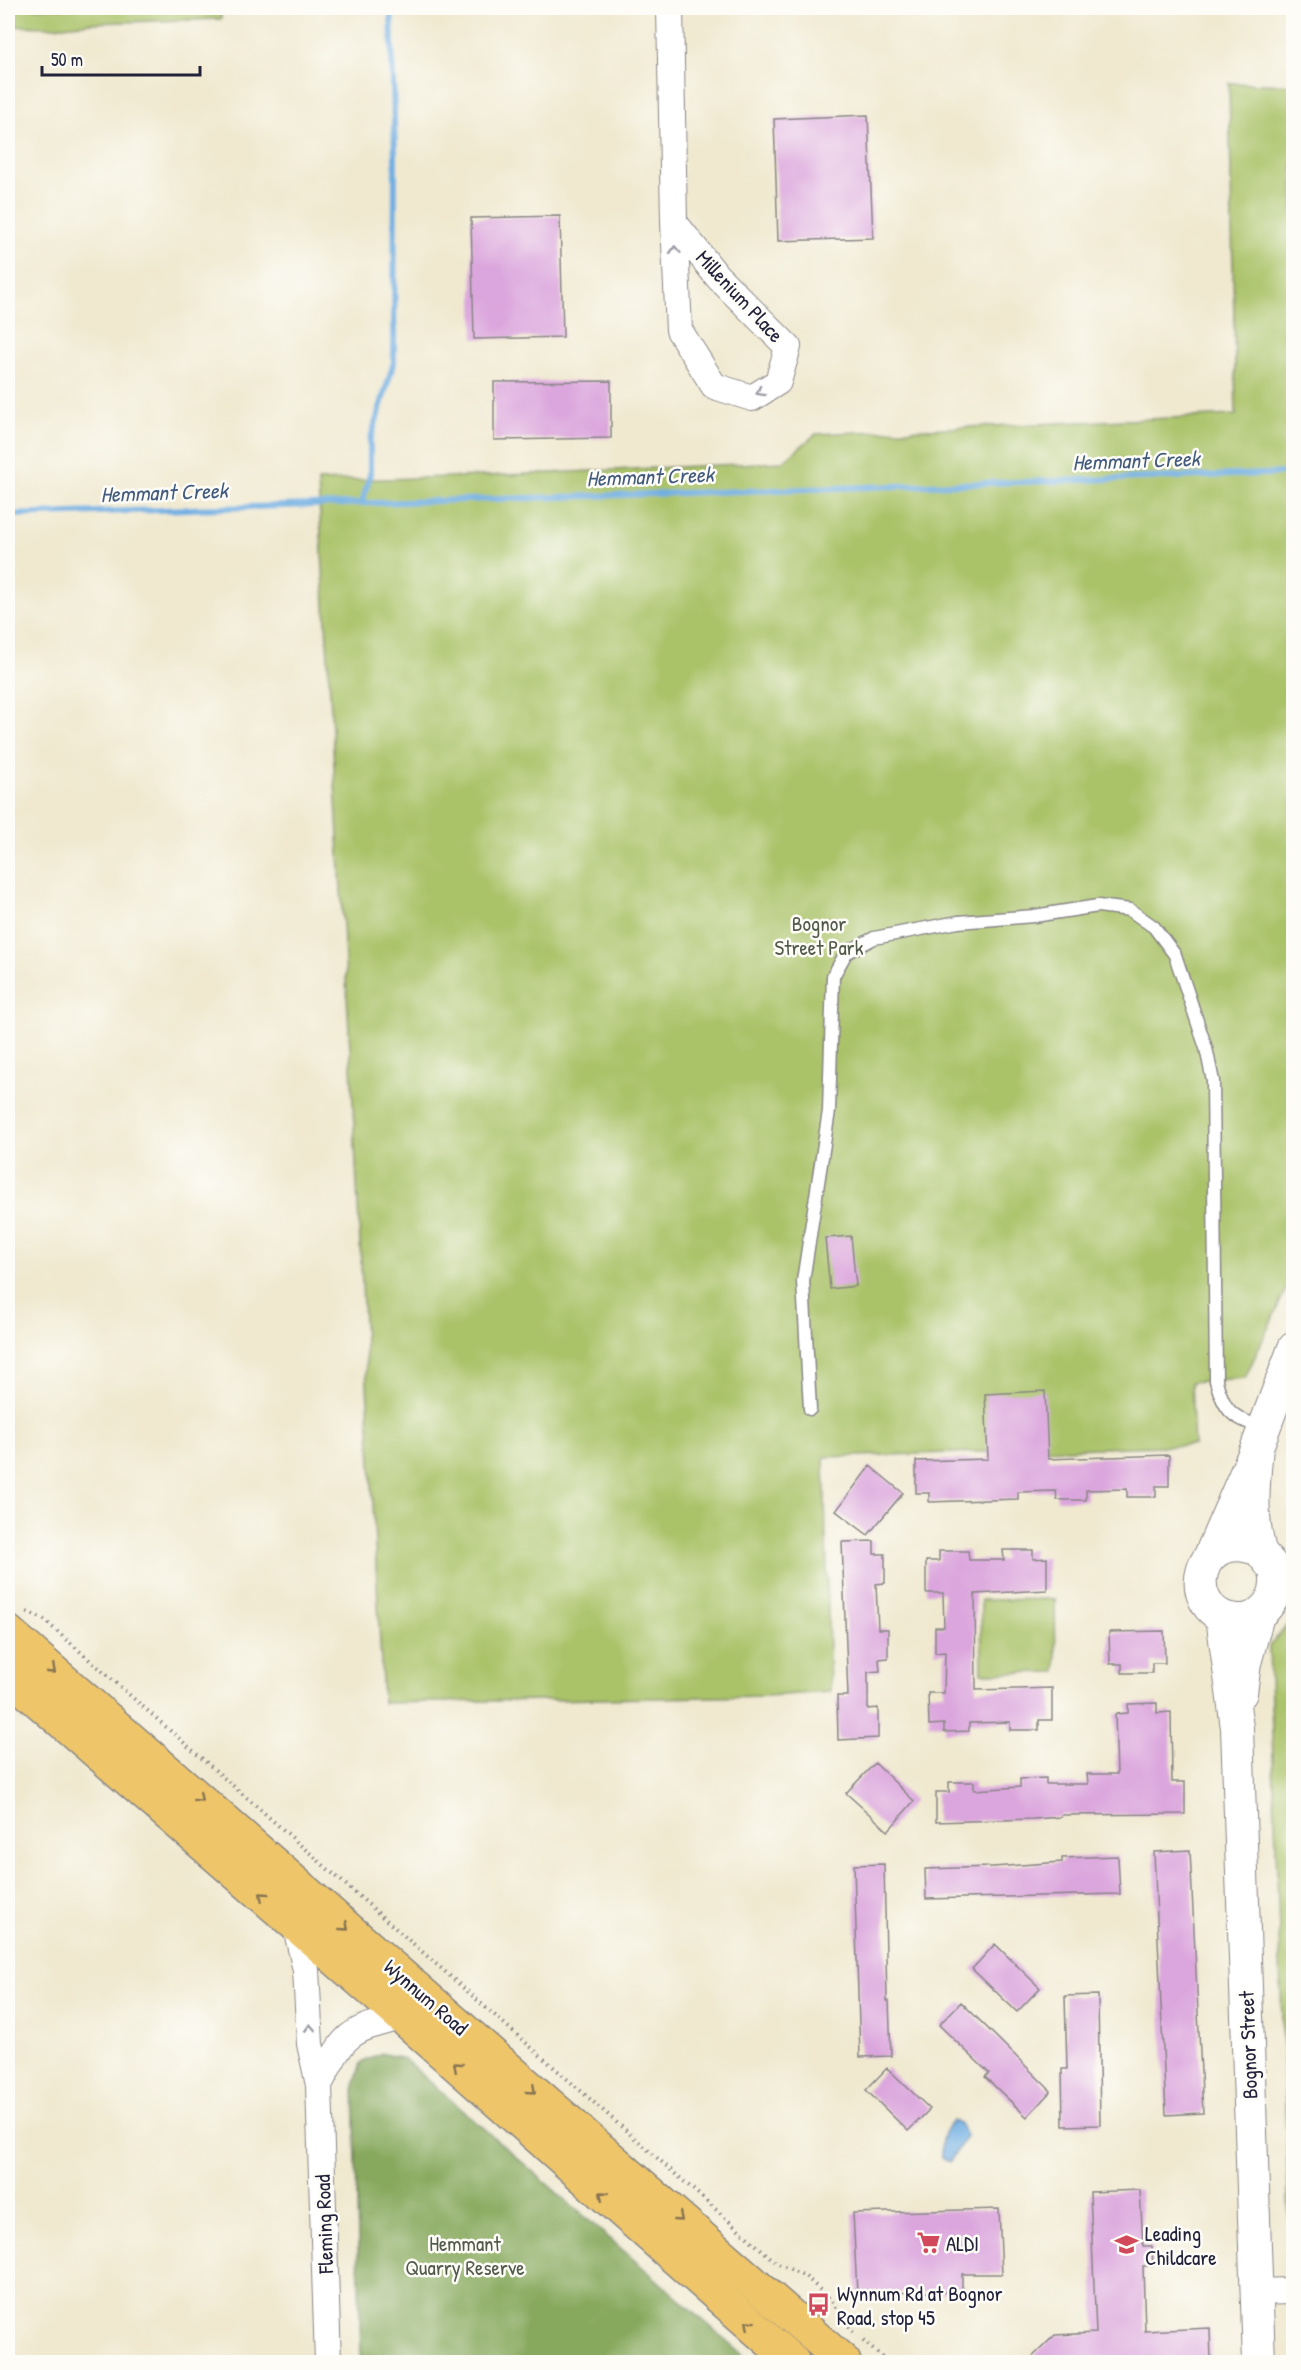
<svg xmlns="http://www.w3.org/2000/svg" width="1301" height="2370" viewBox="0 0 1301 2370" font-family="'Patrick Hand',sans-serif">
	<style>
		.green { fill: #aac369; stroke: #667252; stroke-width: 1.5 }
		.forest { fill: #87a95d; stroke: #54664c; stroke-width: 1.5 }
		.water { fill: #6faee2; stroke: #48688e; stroke-width: 1.5 }
		.lines { fill: none; stroke-linecap: round; stroke-linejoin: round }
		.stream { stroke: #6faee2; stroke-width: 6 }
		.building { fill: #dba6dd }
		.service-casing { stroke: #898686; stroke-width: 15 }
		.minor-casing { stroke: #898686; stroke-width: 28 }
		.tertiary-casing { stroke: #898686; stroke-width: 34 }
		.primary-casing { stroke: #898686; stroke-width: 36 }
		.path { stroke: #898686; stroke-width: 4; stroke-dasharray: 1.5 4.5; stroke-linecap: butt }
		.service { stroke: #fff; stroke-width: 12 }
		.minor { stroke: #fff; stroke-width: 26 }
		.tertiary { stroke: #fff; stroke-width: 32 }
		.primary { stroke: #eec569; stroke-width: 33 }
		.oneway { stroke: #9c9ca7 }
		.oneway2 { stroke: #887452 }
		.labels { text-anchor: middle; dominant-baseline: central; stroke-width: 5; stroke-linejoin: round; paint-order: stroke }
		.street-label { font-size: 21px; fill: #22223b; stroke: #fdfcf7 }
		.park-label { font-size: 21px; fill: #525a4b; stroke: #fdfcf7 }
		.poi-label { font-size: 21px; fill: #22223b; stroke: #fdfcf7; text-anchor: start }
		.water-label { font-size: 22px; font-style: italic; fill: #415a7e; stroke: #fdfcf7 }
	</style>
	<rect width="100%" height="100%" fill="#fdfcf7"/>
	<filter id="ink" filterUnits="userSpaceOnUse"><feTurbulence type="fractalNoise" baseFrequency=".0167" numOctaves="2"/><feDisplacementMap in="SourceGraphic" scale="12" xChannelSelector="R" yChannelSelector="G"/><feConvolveMatrix kernelMatrix="1 2 1 2 8 2 1 2 1" color-interpolation-filters="sRGB"/></filter>
	<filter id="wash" filterUnits="userSpaceOnUse"><feTurbulence type="fractalNoise" baseFrequency=".008" numOctaves="4" result="noise"/><feDisplacementMap in="SourceGraphic" scale="24" xChannelSelector="R" yChannelSelector="G"/><feGaussianBlur stdDeviation="1.35" result="paint"/><feColorMatrix in="noise" values="0 0 0 0 0 0 0 0 0 0 0 0 0 0 0 0 0 1.4 0 .05"/><feComposite in="paint" operator="in"/></filter>
	<g filter="url(#wash)">
		<rect width="100%" height="100%" fill="#f0e9d0"/>
		<path class="green" d="M8,8H221V19L91,23L53,27L8,26Z
			M1229,83L1293,85V1274L1245,1378L1191,1382L1194,1445L824,1457L830,1692L766,1696L383,1703L352,1085L318,481L486,476L782,462L816,434L1236,415Z
			M1055,1599L1056,1672L982,1673L981,1600Z
			M1293,1618V1668H1289L1290,1807H1294L1293,2252L1290,2249L1269,1646Z"/>
		<path class="forest" d="M381,2053L404,2059L751,2362H361L354,2084L361,2063Z"/>
		<path class="water" d="M953,2121L961,2125L966,2136L950,2162L942,2157C940,2143 942,2130 953,2121Z"/>
		<g class="lines">
			<path class="stream" d="M362,503L370,475V441L394,362L395,158L391,8
				M8,515L1294,473"/>
		</g>
		<g id="blocks">
			<path class="building" d="M868,115L873,238L778,241L774,119Z
				M560,216L563,337L474,339L471,218Z
				M611,381V438L494,440V382Z
				M851,1236L856,1286L830,1289L825,1238Z
				M1045,1391L1048,1459L1169,1455V1486H1156V1497H1127V1489L1086,1490V1500H1057L1056,1491L1018,1492V1499L929,1502V1493H916V1461L988,1459L985,1394Z
				M870,1466L903,1493L868,1535L836,1511Z
				M874,1541V1554H885V1583L876,1584L878,1629H888V1658L879,1659L880,1671L868,1672V1709L878,1708V1738L838,1740L837,1696H848L842,1542Z
				M1003,1550H1033V1559L1047,1558V1590L975,1594L976,1690L1052,1688V1720H1039V1730H1010V1722L969,1723V1731L944,1732V1724L929,1725L928,1693H944L945,1652L935,1653V1627H944L943,1593H926V1561H939V1551H968L969,1560H1004Z
				M1164,1631L1165,1663H1152V1673H1122V1664H1110L1109,1632Z
				M1157,1703V1713L1171,1712L1172,1782H1185V1814L1061,1815V1817L1033,1819L936,1822V1792H949V1782H974V1790L1020,1787V1779L1046,1778V1784H1088L1087,1774H1117L1115,1714L1128,1713V1704Z
				M875,1763L914,1801L888,1831L846,1793Z
				M1190,1850L1203,2113L1166,2115L1154,1852Z
				M1118,1856L1120,1894L926,1899L925,1869L992,1867L1062,1862V1858Z
				M884,1864L887,2001H889L891,2056L860,2057L854,1865Z
				M995,1944L1040,1988L1017,2012L972,1969Z
				M1098,1995L1100,2125L1063,2126L1062,2069H1067L1065,1996Z
				M961,2002L1051,2091L1027,2117L985,2077L989,2073L939,2025Z
				M887,2068L930,2109L908,2131L866,2090Z
				M1140,2190L1143,2246H1152L1153,2266H1143L1145,2331L1210,2328L1211,2362H1027L1055,2335L1096,2333L1090,2192Z
				M999,2209L1002,2274H962V2292L857,2293L853,2213Z"/>
		</g>
	</g>
	<g filter="url(#ink)">
		<use href="#blocks" fill-opacity="0" stroke="#898686" stroke-width="1.5"/>
		<g class="lines">
			<defs>
				<path id="service" d="M810,1409L803,1281L829,1111L833,976L846,953L874,938L958,922L1034,916L1098,906L1130,910L1154,927L1175,955L1206,1048L1213,1081L1216,1381C1225,1413 1232,1417 1263,1428"/>
				<path id="minor" d="M670,8L674,222L679,330L714,386L752,398L778,382L788,347L717,276L674,222
					M295,1923L306,1970L310,2044L319,2085L328,2362
					M319,2085C345,2034 345,2031 402,2017
					M1257,2292L1294,2291"/>
				<path id="tertiary" d="M1257,1447C1254,1480 1250,1513 1259,1547C1262,1560 1278,1564 1276,1582C1276,1595 1270,1605 1260,1613C1252,1620 1240,1621 1230,1619C1180,1607 1197,1525 1259,1550
					M1209,1558L1257,1447L1294,1348
					M1222,1617L1237,1728L1259,2362
					M1241,1693L1245,1663L1258,1615"/>
				<path id="primary" d="M8,1632L844,2362
					M8,1675L402,2017L793,2362"/>
			</defs>
			<use href="#service" class="service-casing"/>
			<use href="#minor" class="minor-casing"/>
			<use href="#tertiary" class="tertiary-casing"/>
			<use href="#primary" class="primary-casing"/>
			<path class="path" d="M27,1612L43,1619L778,2264L805,2276L831,2300L853,2332
				M863,2341L888,2362"/>
			<use href="#service" class="service"/>
			<use href="#minor" class="minor"/>
			<use href="#tertiary" class="tertiary"/>
			<use href="#primary" class="primary"/>
		</g>
		<defs><path id="oneway-chevron" d="M-2-3.5L2.5 0L-2 3.5" fill="none" stroke-width="1.6" stroke-linecap="round" stroke-linejoin="round" transform="scale(1.5)"/></defs>
		<g class="oneway">
			<use href="#oneway-chevron" transform="translate(675 250) rotate(-93)"/>
			<use href="#oneway-chevron" transform="translate(760 392) rotate(151)"/>
			<use href="#oneway-chevron" transform="translate(310 2028) rotate(-93)"/>
		</g>
		<g class="oneway2">
			<use href="#oneway-chevron" transform="translate(52 1670) rotate(41)"/>
			<use href="#oneway-chevron" transform="translate(199 1798) rotate(41)"/>
			<use href="#oneway-chevron" transform="translate(263 1896) rotate(-139)"/>
			<use href="#oneway-chevron" transform="translate(345 1927) rotate(41)"/>
			<use href="#oneway-chevron" transform="translate(457 2066) rotate(-139)"/>
			<use href="#oneway-chevron" transform="translate(532 2090) rotate(41)"/>
			<use href="#oneway-chevron" transform="translate(603 2195) rotate(-139)"/>
			<use href="#oneway-chevron" transform="translate(679 2218) rotate(41)"/>
			<use href="#oneway-chevron" transform="translate(749 2324) rotate(-139)"/>
		</g>
	</g>
	<defs>
		<symbol id="supermarket-bare" viewBox="-9 -9 18 18"><path d="M-6-5.5h2.5l.6 2H6L4.5 2H-2.5L-4.4-4H-6ZM-1.5 3.2a1.3 1.3 0 1 0 .1 0ZM3 3.2a1.3 1.3 0 1 0 .1 0Z" fill="#d1495b" stroke="#fdfcf7" stroke-width="2.5" paint-order="stroke"/></symbol>
		<symbol id="school-bare" viewBox="-9 -9 18 18"><path d="M0-5L7-2L0 1L-7-2ZM-4 1L0 2.5L4 1V4Q0 6-4 4Z" fill="#d1495b" stroke="#fdfcf7" stroke-width="2.5" paint-order="stroke"/></symbol>
		<symbol id="bus-bare" viewBox="-9 -9 18 18"><path d="M-5-6H5V4H4V6H2V4H-2V6H-4V4H-5ZM-3.5-4V0h7V-4ZM-3.5 1.2v1.5H-2V1.2ZM2 1.2v1.5H3.5V1.2Z" fill="#d1495b" stroke="#fdfcf7" stroke-width="2.5" paint-order="stroke"/></symbol>
	</defs>
	<g fill-rule="evenodd">
		<use href="#supermarket-bare" x="912" y="2226" width="33" height="33"/>
		<use href="#school-bare" x="1110" y="2228" width="33" height="33"/>
		<use href="#bus-bare" x="802" y="2288" width="33" height="33"/>
	</g>
	<g class="labels">
		<g class="street-label">
			<text transform="translate(740 296) rotate(47)">Millenium Place</text>
			<text transform="translate(426 1997) rotate(41)">Wynnum Road</text>
			<text transform="translate(1248 2045) rotate(-92)">Bognor Street</text>
			<text transform="translate(324 2224) rotate(-92)">Fleming Road</text>
		</g>
		<g class="park-label">
			<text x="819" y="923">Bognor<tspan x="819" dy="24">Street Park</tspan></text>
			<text x="465" y="2243">Hemmant<tspan x="465" dy="24">Quarry Reserve</tspan></text>
		</g>
		<g class="poi-label">
			<text x="1145" y="2233">Leading<tspan x="1145" dy="24">Childcare</tspan></text>
			<text x="946" y="2243">ALDI</text>
			<text x="837" y="2293">Wynnum Rd at Bognor<tspan x="837" dy="24">Road, stop 45</tspan></text>
		</g>
		<g class="water-label">
			<text transform="translate(1136 460) rotate(-2)">Hemmant Creek</text>
			<text transform="translate(650 476) rotate(-2)">Hemmant Creek</text>
			<text transform="translate(164 492) rotate(-2)">Hemmant Creek</text>
		</g>
	</g>
	<rect width="1301" height="2370" fill="none" stroke="#fdfcf7" stroke-width="30"/>
	<path d="M42 66v9h158v-9" fill="none" stroke="#22223b" stroke-width="3"/>
	<text x="51" y="66" font-size="18" fill="#22223b" stroke="#fdfcf7" stroke-width="4.5" paint-order="stroke">50 m</text>
</svg>
